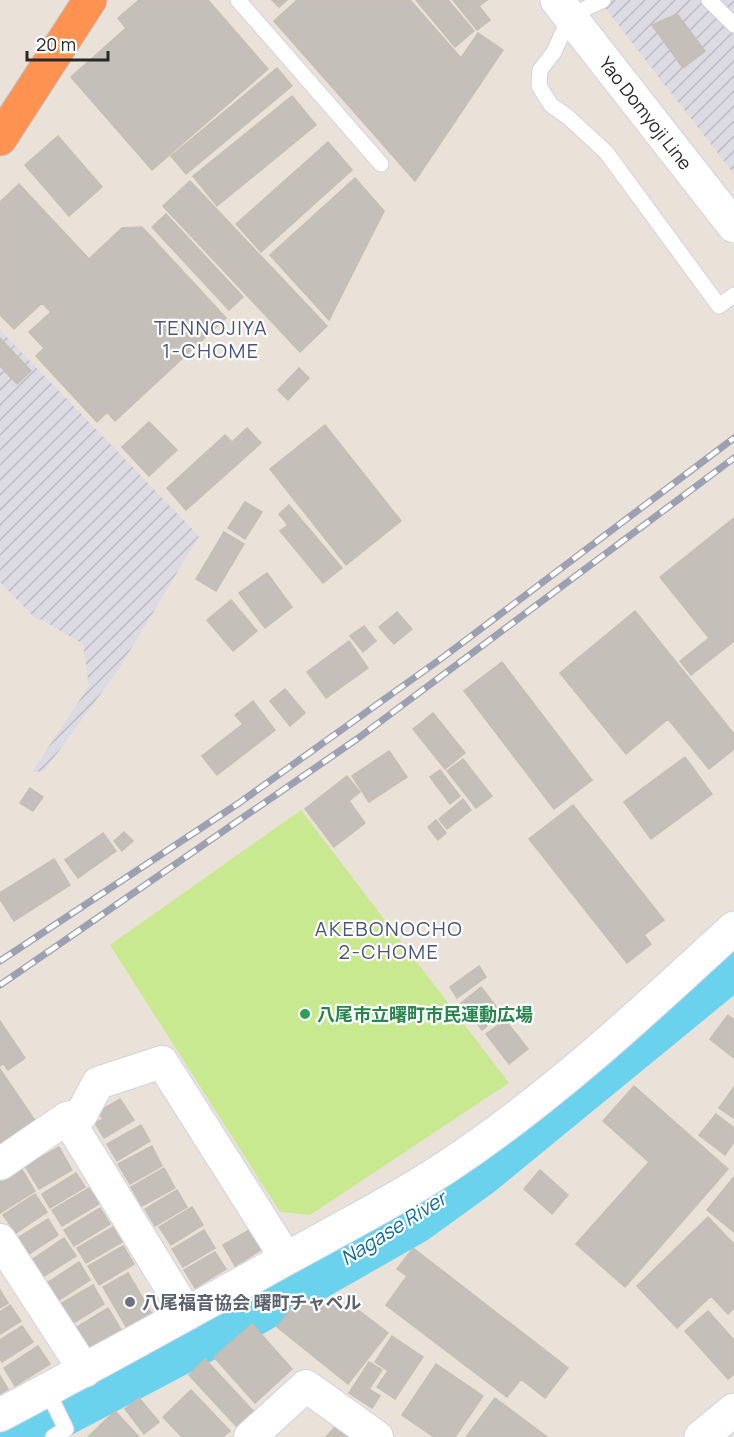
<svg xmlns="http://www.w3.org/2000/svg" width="734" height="1437" viewBox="0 0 734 1437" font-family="Manrope,'Noto Sans JP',sans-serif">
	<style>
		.industrial { fill: url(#industrial-furrows) }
		.pitch { fill: #c8e990 }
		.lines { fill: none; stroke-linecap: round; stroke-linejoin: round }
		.river { stroke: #6bd2ed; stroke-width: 50 }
		.building { fill: #c5bfb9; stroke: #c5beb3; stroke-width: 1.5 }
		.lane-casing { stroke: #ced3e1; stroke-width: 17 }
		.street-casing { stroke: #ced3e1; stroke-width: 34 }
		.secondary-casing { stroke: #ced3e1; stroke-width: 35 }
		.highway-casing { stroke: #c3c3c3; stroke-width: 35 }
		.lane { stroke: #fff; stroke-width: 15 }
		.street { stroke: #fff; stroke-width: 32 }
		.secondary { stroke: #fff; stroke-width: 33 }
		.highway { stroke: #fd9251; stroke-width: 33 }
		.rail-casing { stroke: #9ca0b2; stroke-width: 7 }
		.rail { stroke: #fff; stroke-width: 4.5; stroke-dasharray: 14; stroke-linecap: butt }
		.leisure-dot { fill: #2e9e5b; stroke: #fff; stroke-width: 2 }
		.worship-dot { fill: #6b7280; stroke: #fff; stroke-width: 2 }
		.labels { text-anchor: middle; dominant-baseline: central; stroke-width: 4.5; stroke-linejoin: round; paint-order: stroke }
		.street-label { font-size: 18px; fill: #282828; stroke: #fff }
		.leisure-label { font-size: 18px; font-weight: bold; fill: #27864d; stroke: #fff; text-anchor: start }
		.worship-label { font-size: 18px; font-weight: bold; fill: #5b616d; stroke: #fff; text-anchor: start }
		.neighbourhood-label { font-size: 20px; letter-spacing: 1.5px; fill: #495478; stroke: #fff }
		.water-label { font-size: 20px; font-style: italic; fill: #0d6e96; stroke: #fff }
	</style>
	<defs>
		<pattern id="industrial-furrows" width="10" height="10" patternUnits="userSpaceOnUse" patternTransform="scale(1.5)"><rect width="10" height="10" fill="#dcdae2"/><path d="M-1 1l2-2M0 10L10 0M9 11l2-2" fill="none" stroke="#bdbbc2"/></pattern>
	</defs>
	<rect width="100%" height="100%" fill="#eae2d9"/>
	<path class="industrial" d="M599,0H734V174Z
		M0,330L199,536L117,672L44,771L32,772L89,686L83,644L42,620L36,619L0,582Z"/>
	<path class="pitch" d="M301,810L509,1083L310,1215L280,1212L110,945Z"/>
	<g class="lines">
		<path class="river" d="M14,1437L251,1312L414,1219L479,1172L734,963"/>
	</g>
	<path class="building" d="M139,0H208L268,69L152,170L71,77L126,28L118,18Z
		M272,0H287L279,7Z
		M297,0H410L461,58L478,33L503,50L415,181L274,21Z
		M416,0H448L474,31L455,47Z
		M453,0H487L479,6L490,20L477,30Z
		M677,14L705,51L683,68L652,25Z
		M277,68L292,86L186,174L171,156Z
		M292,96L316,125L217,206L193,176Z
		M58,136L102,187L69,216L25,165Z
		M328,142L352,170L261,252L236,224Z
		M355,178L384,211L329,320L270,255Z
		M190,181L327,326L300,352L163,206Z
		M19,184L89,259L122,228L142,227L226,318L115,421L107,412L97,422L36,356L44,348L29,332L51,312L42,303L14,329L0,315V202Z
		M166,214L243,297L229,310L152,227Z
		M0,338L31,371L17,384L0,366Z
		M299,368L309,378L288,400L278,390Z
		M149,422L177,450L149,476L122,447Z
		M325,425L401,521L346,565L270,469Z
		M247,428L261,443L186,510L167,488L225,435L232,442Z
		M245,502L262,512L245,539L228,528Z
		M289,505L342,568L323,583L280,531L288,525L279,514Z
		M734,518V641L691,675L680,661L709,638L660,577Z
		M224,532L244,544L216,591L196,579Z
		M267,573L292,607L265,628L239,593Z
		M231,600L257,631L233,651L207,620Z
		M635,611L734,734V749L709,769L668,719L626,754L560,673Z
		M397,612L412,629L394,644L379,627Z
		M364,626L376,641L363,652L350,636Z
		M349,641L368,668L326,698L307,672Z
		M502,662L592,780L554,809L464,691Z
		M285,689L305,713L290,726L270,701Z
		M253,701L275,730L217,775L202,756L243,724L235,715Z
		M433,713L465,753L445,769L413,729Z
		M389,751L407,777L369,802L352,776Z
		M685,757L712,794L651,839L624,802Z
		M463,759L492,796L476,808L447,771Z
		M440,770L460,796L450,804L430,777Z
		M347,776L360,792L349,801L365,823L334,847L305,809Z
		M30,788L43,797L33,811L20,803Z
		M463,799L471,810L447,829L439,819Z
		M573,805L664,920L644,935L651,944L627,963L529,839Z
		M436,820L446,833L438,840L428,827Z
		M124,832L133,841L122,851L114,841Z
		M103,833L116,851L78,878L65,860Z
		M54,859L70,885L14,921L0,899V893Z
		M479,966L486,977L457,998L450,987Z
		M481,987L502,1014L482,1030L461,1003Z
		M728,1015L734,1020V1058L710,1039Z
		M505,1020L528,1049L509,1064L486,1034Z
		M0,1021L25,1058L8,1070L3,1063L0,1066Z
		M0,1069L38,1125L0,1151Z
		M634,1086L728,1169L625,1287L576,1244L649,1162L603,1121Z
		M734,1087V1118L719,1108Z
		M120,1099L134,1120L104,1138L95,1123L103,1119L98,1112Z
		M716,1114L734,1128V1142L725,1155L699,1135Z
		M141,1125L150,1141L117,1161L107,1144Z
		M152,1146L162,1166L130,1184L118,1164Z
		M59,1147L72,1170L39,1189L25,1166Z
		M21,1168L35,1191L0,1213V1181Z
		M164,1168L175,1188L142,1206L131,1187Z
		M540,1170L568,1195L552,1214L524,1189Z
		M76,1173L85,1187L50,1208L42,1194Z
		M734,1177V1232L707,1210Z
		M89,1188L99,1204L62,1226L52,1210Z
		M177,1190L187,1207L155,1226L145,1209Z
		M35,1194L47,1212L16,1233L3,1215Z
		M192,1207L203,1225L171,1245L159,1227Z
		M100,1208L110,1224L74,1246L64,1230Z
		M708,1217L734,1244V1308L728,1314L711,1296L677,1328L637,1286Z
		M48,1219L58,1235L29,1254L19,1237Z
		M113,1227L122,1242L86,1263L77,1248Z
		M251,1229L262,1249L235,1266L223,1245Z
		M204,1230L215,1248L183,1267L172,1249Z
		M64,1238L76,1256L41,1278L30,1261Z
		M123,1246L134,1264L99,1285L88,1266Z
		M413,1248L568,1368L545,1398L521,1379L507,1397L386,1305L407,1276L397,1269Z
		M215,1252L226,1269L195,1288L184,1270Z
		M79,1262L90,1280L56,1302L44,1285Z
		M128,1273L153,1316L128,1330L103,1287Z
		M93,1285L104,1304L72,1324L60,1304Z
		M0,1290L8,1303L0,1308Z
		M297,1302L354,1307L388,1333L348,1384L277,1327Z
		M10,1305L21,1321L0,1334V1312Z
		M108,1308L122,1331L92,1350L77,1327Z
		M708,1311L734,1340V1374L728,1379L685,1331Z
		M252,1324L292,1369L255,1403L214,1357Z
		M22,1326L33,1342L2,1362L0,1359V1340Z
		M392,1336L423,1357L395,1399L377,1387L388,1371L375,1362Z
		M38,1346L50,1364L15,1386L4,1368Z
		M205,1359L254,1412L237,1427L189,1375Z
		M369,1362L382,1370L369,1389L380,1396L372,1408L349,1393Z
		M436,1364L483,1396L455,1437H434L402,1415Z
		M0,1376L8,1389L0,1394Z
		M191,1390L230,1431L223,1437H182L163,1417Z
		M139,1398L159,1422L144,1434L125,1409Z
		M495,1398L547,1437H466Z
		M115,1411L139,1437H88Z
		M340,1421L358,1437H326Z"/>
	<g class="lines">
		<defs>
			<path id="lane" d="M238,0L381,164
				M603,0L570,16L554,52L540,70L539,86L551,105L568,117L606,152L719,306L734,295
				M709,0L734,25
				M47,1390L66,1429L53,1437"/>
			<path id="street" d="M0,1164L67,1118
				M0,1240L85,1371
				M187,1314L67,1118L81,1115L98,1083L162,1062L286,1258
				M250,1437L306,1386L377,1437"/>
			<path id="secondary" d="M557,0L734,226
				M0,1415C91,1367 181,1317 271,1267C330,1234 392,1203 448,1166C552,1097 643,1012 734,928
				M701,1437L734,1410"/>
			<path id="highway" d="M0,139L90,0"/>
		</defs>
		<use href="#lane" class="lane-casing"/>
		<use href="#street" class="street-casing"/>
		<use href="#secondary" class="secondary-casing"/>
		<use href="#highway" class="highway-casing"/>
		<use href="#lane" class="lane"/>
		<use href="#street" class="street"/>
		<use href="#secondary" class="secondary"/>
		<use href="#highway" class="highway"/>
		<defs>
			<path id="rail" d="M0,961L239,803L442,658L734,438
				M0,985L357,739L734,458"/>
		</defs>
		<use href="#rail" class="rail-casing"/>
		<use href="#rail" class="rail"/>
	</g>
	<circle class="leisure-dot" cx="305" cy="1014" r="6"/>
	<circle class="worship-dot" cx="130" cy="1302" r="6"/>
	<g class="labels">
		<g class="street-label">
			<text transform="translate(646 113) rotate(52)">Yao Domyoji Line</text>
		</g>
		<g class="leisure-label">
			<text x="317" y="1014">八尾市立曙町市民運動広場</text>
		</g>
		<g class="worship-label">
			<text x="142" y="1302">八尾福音協会 曙町チャペル</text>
		</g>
		<g class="neighbourhood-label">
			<text x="211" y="327">TENNOJIYA<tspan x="211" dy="23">1-CHOME</tspan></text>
			<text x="389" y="928">AKEBONOCHO<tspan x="389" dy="23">2-CHOME</tspan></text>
		</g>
		<g class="water-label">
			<text transform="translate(393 1228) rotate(-32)">Nagase River</text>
		</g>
	</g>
	<path d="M27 51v9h81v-9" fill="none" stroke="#282828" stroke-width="3"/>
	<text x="36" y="51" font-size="18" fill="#282828" stroke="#ffffff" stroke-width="4.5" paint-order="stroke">20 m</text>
</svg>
